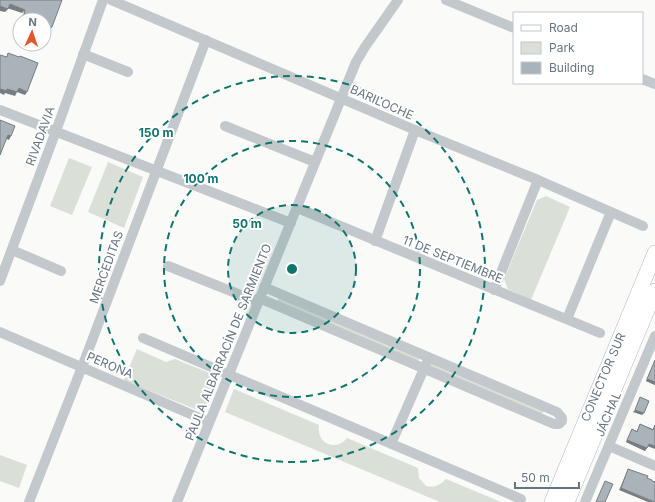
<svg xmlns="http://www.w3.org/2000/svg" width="655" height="502" viewBox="0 0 655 502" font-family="Inter,sans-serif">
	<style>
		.green { fill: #dadfd7 }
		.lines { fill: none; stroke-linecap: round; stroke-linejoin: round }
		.primary-casing { stroke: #b5babe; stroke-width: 16 }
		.minor { stroke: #c3c8cc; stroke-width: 10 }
		.primary { stroke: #fff; stroke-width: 15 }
		.wall { fill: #929a9f }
		.shaded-wall { fill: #777d82 }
		.building { fill: #aab3b9; stroke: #777d82 }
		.ring { fill: none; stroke: #0f766e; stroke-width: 2; stroke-dasharray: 7 5 }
		.labels { text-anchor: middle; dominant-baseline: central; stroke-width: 4; stroke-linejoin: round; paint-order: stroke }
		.street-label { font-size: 12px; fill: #657683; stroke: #fff }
		.centre { fill: #0f766e; stroke: #fff; stroke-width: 2 }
		.ring-label { font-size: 12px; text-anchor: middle; font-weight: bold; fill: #0f766e; stroke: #fff; stroke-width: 4; stroke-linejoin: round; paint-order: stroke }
	</style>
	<rect width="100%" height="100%" fill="#fafaf8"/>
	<path class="green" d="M69,158L92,167L72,215L50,206Z
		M108,162L143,177L124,228L88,212Z
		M546,196L570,207L531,300L508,289L504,279L537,200Z
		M279,297L420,358L418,362L277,302Z
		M137,349L166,362L175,359L212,374L217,385L207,405L195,409L125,381L124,379Z
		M431,362L545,410L541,415L429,367Z
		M234,389L319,425C316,444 336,452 347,438L418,468L419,478L426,486C435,488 440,485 446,479L501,502H440L225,412Z
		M0,455L27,465L19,488L0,481Z"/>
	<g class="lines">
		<defs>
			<path id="primary" d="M552,502L655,253
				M567,502L655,291"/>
		</defs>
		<use href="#primary" class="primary-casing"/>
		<path class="minor" d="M111,0L415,130L538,180L643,226
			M446,0L514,28
			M83,54L128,72
			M642,79L655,84
			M0,110L291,223
			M225,126L315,162
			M297,208L600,333
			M375,241L415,130
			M12,250L61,271
			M168,266L258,302
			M0,281L56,131L103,0
			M494,290L538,180
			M259,298L554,424H559L562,421V418L557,412L264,287
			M567,319L611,212
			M0,332L209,422
			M143,338L521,499
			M391,444L426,364
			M609,446L655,466
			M29,502L82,367L206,40
			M177,502L356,62L365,47L398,0
			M585,502L655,336"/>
		<use href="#primary" class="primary"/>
	</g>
	<path class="wall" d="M655,360V385L646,381Z
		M640,424L653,429L655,425L648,446L645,451L626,442L632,429L637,431Z
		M628,469L647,478L652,481L619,490Z"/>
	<path class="shaded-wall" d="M10,4L25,10L22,13L7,8Z
		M0,6L8,9L5,12L0,11Z
		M24,13L34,17L32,20H29L21,17Z
		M44,25L52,27L49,31L44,29Z
		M19,88L27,92L25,95L17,92L15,96L5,93L4,95L0,93V89Z
		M8,135L11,136L9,140L5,138Z
		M647,379L655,382V385L646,381Z
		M635,410L644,413L642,415L633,412Z
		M627,440L647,448L645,451L626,442Z
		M649,444L655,446V449L647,446Z
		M621,488L654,502H648L619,490Z"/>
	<path class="building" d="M0,0H62L52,27L44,25V20H33L34,17L24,13L25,10L10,4L8,9L0,6Z
		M8,53L19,57L20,56L38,63L27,92L19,88L17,92L7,89V91L0,89V55L7,57Z
		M0,120L15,126L11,136L8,135L0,155Z
		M655,360V382L647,379Z
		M640,397L649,401L644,413L635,410Z
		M640,424L653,430L655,425V446L649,444L647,448L627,440L632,429L637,432Z
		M628,469L648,476L647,478L652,480V481L655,482V502L621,488Z
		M605,481L613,484L605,502H596Z"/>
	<circle cx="292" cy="269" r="64" fill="#0f766e" fill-opacity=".12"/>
	<g class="ring">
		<circle cx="292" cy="269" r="64"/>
		<circle cx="292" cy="269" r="128"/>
		<circle cx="292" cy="269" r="193"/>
	</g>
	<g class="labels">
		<g class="street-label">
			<text transform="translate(382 102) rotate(24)">BARILOCHE</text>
			<text transform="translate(40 136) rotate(-70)">RIVADAVIA</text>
			<text transform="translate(453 259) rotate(22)">11 DE SEPTIEMBRE</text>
			<text transform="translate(106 267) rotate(-70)">MERCEDITAS</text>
			<text transform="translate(228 342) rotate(-68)">PAULA ALBARRACÍN DE SARMIENTO</text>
			<text transform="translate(110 365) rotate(23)">PERONA</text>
			<text transform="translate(603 377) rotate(-67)">CONECTOR SUR</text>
			<text transform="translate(608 414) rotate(-67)">JÁCHAL</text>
		</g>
	</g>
	<circle cx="292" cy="269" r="6" class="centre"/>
	<g class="ring-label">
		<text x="156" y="137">150 m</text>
		<text x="201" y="183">100 m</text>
		<text x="247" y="228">50 m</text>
	</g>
	<rect x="513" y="12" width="130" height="72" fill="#ffffff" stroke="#c1c8cd"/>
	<rect x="521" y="25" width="20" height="6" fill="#ffffff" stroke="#c1c8cd"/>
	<text x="549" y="32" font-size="12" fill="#657683">Road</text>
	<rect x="521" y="42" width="20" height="12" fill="#dadfd7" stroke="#c1c8cd"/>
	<text x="549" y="52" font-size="12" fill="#657683">Park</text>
	<rect x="521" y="62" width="20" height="12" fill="#aab3b9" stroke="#c1c8cd"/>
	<text x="549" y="72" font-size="12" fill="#657683">Building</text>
	<g transform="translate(32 32) rotate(3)"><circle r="19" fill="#ffffff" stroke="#c1c8cd"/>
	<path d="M0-3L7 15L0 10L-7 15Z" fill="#e4572e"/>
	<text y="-6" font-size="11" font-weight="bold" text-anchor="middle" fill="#657683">N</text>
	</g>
	<path d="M515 482v6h64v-6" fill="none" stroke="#657683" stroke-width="2"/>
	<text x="521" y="482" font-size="12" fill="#657683" stroke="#ffffff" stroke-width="3" paint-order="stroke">50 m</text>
</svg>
